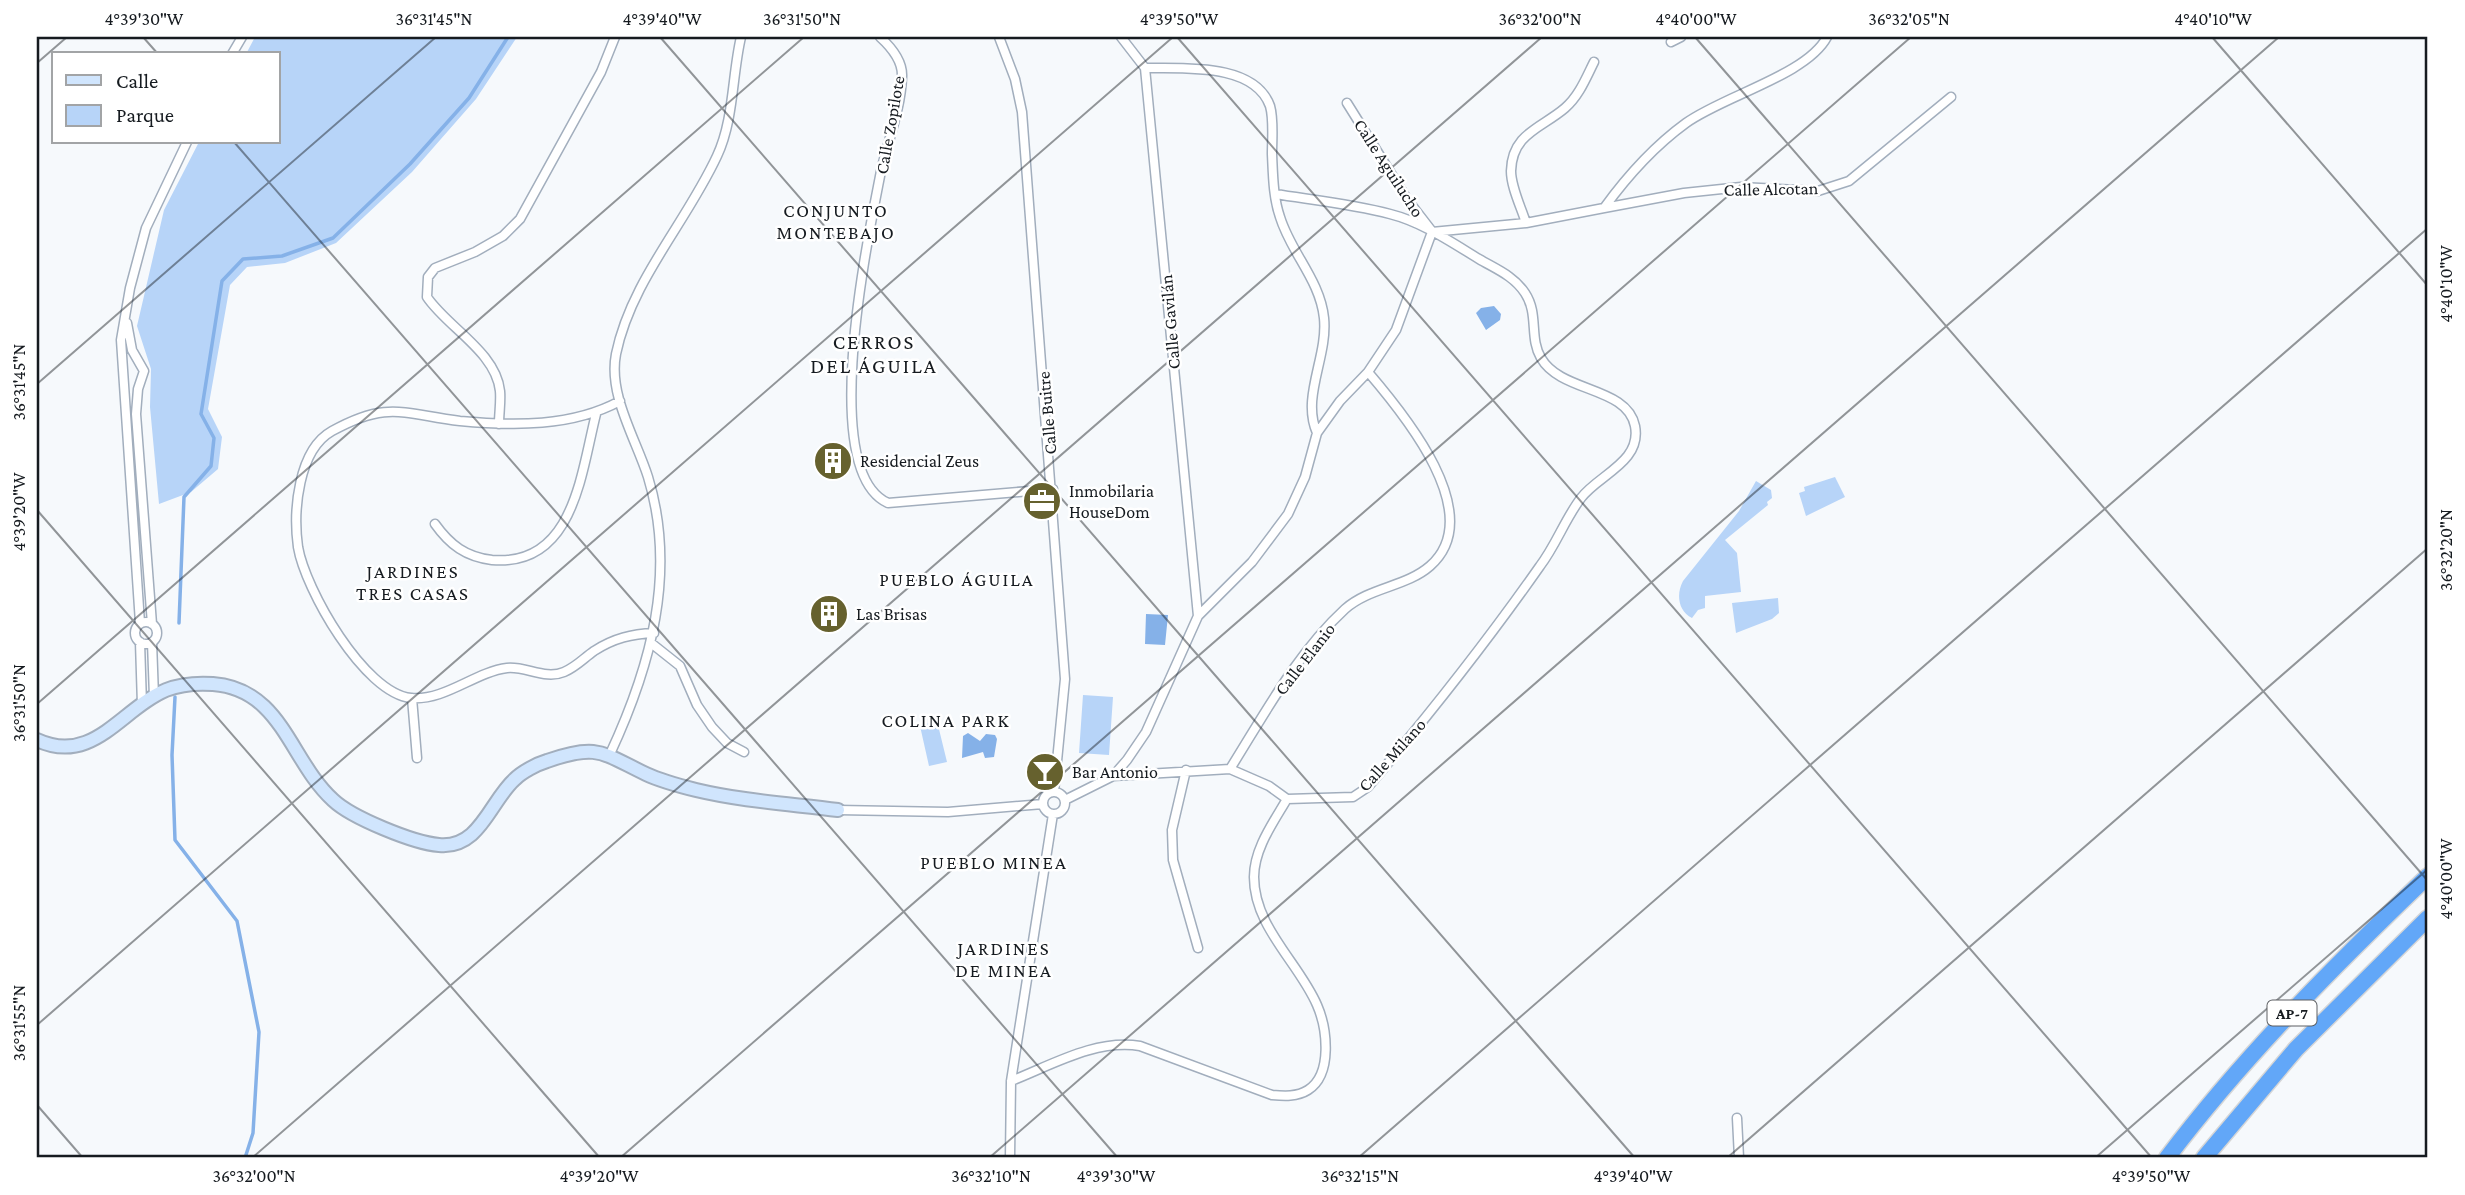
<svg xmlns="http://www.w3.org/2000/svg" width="2465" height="1195" viewBox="0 0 2465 1195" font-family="'Crimson Pro',serif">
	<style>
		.green { fill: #b7d4f8 }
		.water { fill: #85b1e8 }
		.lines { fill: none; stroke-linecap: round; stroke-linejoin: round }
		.stream { stroke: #85b1e8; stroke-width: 3.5 }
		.street-casing { stroke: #a2aebd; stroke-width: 11 }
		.secondary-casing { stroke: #a2aebd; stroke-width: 16 }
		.highway-casing { stroke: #d5d6d7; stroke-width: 19 }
		.street { stroke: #fff; stroke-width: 8 }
		.secondary { stroke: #d0e5fd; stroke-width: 12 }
		.highway { stroke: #62a7f8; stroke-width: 16 }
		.ticks { fill: none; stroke: #161b20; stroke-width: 2; stroke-opacity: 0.45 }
		.labels { text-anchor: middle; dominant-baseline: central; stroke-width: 5; stroke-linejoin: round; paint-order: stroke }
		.shield { fill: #fff; stroke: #5c5f63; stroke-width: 2 }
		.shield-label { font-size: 16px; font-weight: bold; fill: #161b20 }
		.street-label { font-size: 18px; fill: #161b20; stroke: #fff }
		.poi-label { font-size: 18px; fill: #161b20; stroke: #fff; text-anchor: start }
		.neighbourhood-label { font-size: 19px; letter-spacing: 2px; fill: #161b20; stroke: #fff }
		.quarter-label { font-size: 21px; letter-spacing: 2px; fill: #161b20; stroke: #fff }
		.neatline { fill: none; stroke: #161b20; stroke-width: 2.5 }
		.ticks-label { font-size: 18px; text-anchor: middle; fill: #161b20 }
	</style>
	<rect width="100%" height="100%" fill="#f6f9fc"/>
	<path class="green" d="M255,37H517L476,99L412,172L336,243L285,263L247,267L230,285L208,409L222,437L218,469L191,492L159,504L150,407L151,369L137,326L164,210L199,142H278V54H246Z
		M1835,477L1845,497L1806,516L1799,493L1805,491L1804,487Z
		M1756,481L1771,490L1772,498L1767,502L1768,505L1725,540L1737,553L1741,592L1705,596V608L1698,610L1692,618C1678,611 1676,594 1683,581L1739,511Z
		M1778,598L1779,613L1772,619L1736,633L1732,603Z
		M1083,695L1113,697L1109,755L1079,753Z
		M937,721L947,762L929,766L920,726Z"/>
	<path class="water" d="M1494,306L1501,314L1500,320L1486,330L1476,313L1481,308Z
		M1146,614L1168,615L1165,645L1145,644Z
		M968,733L980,741L986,734L995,735L997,739L994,757L985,758L983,752L962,758L963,736Z"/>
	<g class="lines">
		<path class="stream" d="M179,623L184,497L211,466L214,438L201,414L222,281L243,259L282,256L333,238L410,164L469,98L508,37
			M175,697L172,755L175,840L237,921L259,1032L253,1133L245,1158"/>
		<defs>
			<path id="street" d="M880,37C891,47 903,61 902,77C901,108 888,141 881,171C869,234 817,471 888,503L1053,489
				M999,37L1015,79L1022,112L1065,679L1054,792
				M1121,37L1145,68L1198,616
				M1671,42L1681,37
				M232,54L242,37
				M1145,68C1182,69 1254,62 1270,106C1274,120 1272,139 1272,154C1273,174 1273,197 1280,217C1291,253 1320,280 1324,318C1328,357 1301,397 1317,433
				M1347,103L1407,199L1431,230
				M1604,208L1684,193L1741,187L1818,191L1849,181L1951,97
				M1526,223C1521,207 1511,187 1511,171C1512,133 1542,128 1565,108C1579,96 1586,78 1594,62
				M127,323L132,350L144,371L138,389L136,414L152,624
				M620,401C572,427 514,426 460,421C403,414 388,400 332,431C298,450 293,511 298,547C305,589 364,693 411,698C445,701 475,672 507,668C526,666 545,680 564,672C576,667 584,658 594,651C614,638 632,634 654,633
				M499,424C499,413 501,402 500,391C496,352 447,327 427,297L428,277L435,268L475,252L503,236L520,219L601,72L615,37
				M435,524C450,545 466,557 492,560C574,567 581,473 596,414
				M135 633a11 11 0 1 1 22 0a11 11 0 1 1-22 0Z
				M140,623L121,340L130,288L146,228L187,142
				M140,642L142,705
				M152,642L154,697
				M651,643L680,666L697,705L712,727L727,743L744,752
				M412,698L417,758
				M610,754C651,666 677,572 648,477C636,439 608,395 616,354C631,281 686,223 717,156C734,120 732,75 741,37
				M1230,769C1264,715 1297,653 1345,609C1370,587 1406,587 1430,566C1488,515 1404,414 1368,372
				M1186,770L1172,830L1173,860L1198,948
				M1113,776L1230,769L1269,786L1287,799
				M1043 803a11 11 0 1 1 22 0a11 11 0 1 1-22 0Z
				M1065,800L1113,776L1127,760L1146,732L1198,616L1252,562L1288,514L1305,477L1317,433L1340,401L1368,372L1396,330L1432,232L1526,223L1604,208C1628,175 1653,147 1686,123C1723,96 1807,75 1827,37
				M838,810L948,812L1043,804
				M1011,1081C1052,1065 1095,1039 1140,1046L1272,1095C1284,1096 1297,1097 1308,1090C1333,1074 1327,1028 1317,1005C1299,963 1254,927 1254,877C1254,849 1273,823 1287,799L1353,797L1368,787C1429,715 1486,643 1540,566C1556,545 1565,519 1581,498C1598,475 1642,462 1635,426C1627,386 1561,393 1541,358C1529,338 1539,314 1525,293C1514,276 1496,269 1479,259C1451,242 1422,222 1390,214C1353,204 1313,200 1275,194
				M1737,1118L1739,1158
				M1010,1158L1011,1081L1053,814"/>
			<path id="secondary" d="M37,740C93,766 121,709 166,690C181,684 198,683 213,684C282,689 290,761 333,800C352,818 414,843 439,845C480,849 490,801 515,779C522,772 537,764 547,761C598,743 602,753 646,774C661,781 680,786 696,790C742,801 791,804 838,810"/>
			<path id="highway" d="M2167,1158C2244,1056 2336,964 2428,876
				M2204,1158L2296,1049L2428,918"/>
		</defs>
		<use href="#street" class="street-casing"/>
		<use href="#secondary" class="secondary-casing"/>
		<use href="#highway" class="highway-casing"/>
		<use href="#street" class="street"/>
		<use href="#secondary" class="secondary"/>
		<use href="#highway" class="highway"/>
	</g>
	<path class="ticks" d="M143,37L158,54M660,37L1635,1158M1177,37L2152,1158M1695,37L2428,881M2212,37L2428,286M37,63L67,37M234,142L1118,1158M37,384L436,37M37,510L600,1158M37,704L804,37M37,1025L1173,37M37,1105L83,1158M252,1158L1542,37M620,1158L1911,37M989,1158L2279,37M1358,1158L2428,228M1727,1158L2428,548M2095,1158L2428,869"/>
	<defs>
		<symbol id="building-disc" viewBox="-11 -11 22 22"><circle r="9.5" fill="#66612e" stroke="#fff"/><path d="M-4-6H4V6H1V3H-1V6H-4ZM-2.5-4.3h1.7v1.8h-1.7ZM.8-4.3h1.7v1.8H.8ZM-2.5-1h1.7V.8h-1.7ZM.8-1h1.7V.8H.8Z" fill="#fff"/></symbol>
		<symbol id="office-disc" viewBox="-11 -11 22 22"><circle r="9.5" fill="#66612e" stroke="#fff"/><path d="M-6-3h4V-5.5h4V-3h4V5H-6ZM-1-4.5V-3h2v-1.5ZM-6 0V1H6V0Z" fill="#fff"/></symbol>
		<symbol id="bar-disc" viewBox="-11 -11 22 22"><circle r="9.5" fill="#66612e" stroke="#fff"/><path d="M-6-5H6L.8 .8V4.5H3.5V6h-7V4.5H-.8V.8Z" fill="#fff"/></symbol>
	</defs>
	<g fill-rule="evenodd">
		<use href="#building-disc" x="811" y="439" width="44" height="44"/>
		<use href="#office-disc" x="1020" y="479" width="44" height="44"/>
		<use href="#building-disc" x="807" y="592" width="44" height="44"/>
		<use href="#bar-disc" x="1023" y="750" width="44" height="44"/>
	</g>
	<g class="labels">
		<rect class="shield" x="2267.5" y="1000.5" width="49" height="25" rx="5"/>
		<g class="shield-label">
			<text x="2292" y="1013">AP-7</text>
		</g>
		<g class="street-label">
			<text transform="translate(890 125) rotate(-80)">Calle Zopilote</text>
			<text transform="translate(1389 168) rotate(57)">Calle Aguilucho</text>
			<text transform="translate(1771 189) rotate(-1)">Calle Alcotan</text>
			<text transform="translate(1170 322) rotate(-95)">Calle Gavilán</text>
			<text transform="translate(1047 413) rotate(-95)">Calle Buitre</text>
			<text transform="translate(1305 659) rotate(-52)">Calle Elanio</text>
			<text transform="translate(1392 755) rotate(-48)">Calle Milano</text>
		</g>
		<g class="poi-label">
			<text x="860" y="461">Residencial Zeus</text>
			<text x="1069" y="491">Inmobilaria<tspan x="1069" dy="21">HouseDom</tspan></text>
			<text x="856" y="614">Las Brisas</text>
			<text x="1072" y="772">Bar Antonio</text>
		</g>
		<g class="neighbourhood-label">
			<text x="836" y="210">CONJUNTO<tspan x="836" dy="22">MONTEBAJO</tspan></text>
			<text x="413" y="571">JARDINES<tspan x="413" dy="22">TRES CASAS</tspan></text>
			<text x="957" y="579">PUEBLO ÁGUILA</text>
			<text x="946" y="720">COLINA PARK</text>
			<text x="994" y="862">PUEBLO MINEA</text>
			<text x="1004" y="948">JARDINES<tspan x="1004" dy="22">DE MINEA</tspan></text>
		</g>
		<g class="quarter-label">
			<text x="874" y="342">CERROS<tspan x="874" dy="24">DEL ÁGUILA</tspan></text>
		</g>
	</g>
	<rect width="2465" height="1195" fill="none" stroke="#ffffff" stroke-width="77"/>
	<rect x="52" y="52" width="228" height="91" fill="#ffffff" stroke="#a2a4a6" stroke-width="2"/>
	<rect x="66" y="75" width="35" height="10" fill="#d0e5fd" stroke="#a2a4a6" stroke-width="2"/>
	<text x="116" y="88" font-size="21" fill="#161b20">Calle</text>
	<rect x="66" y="105" width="35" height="21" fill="#b7d4f8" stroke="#a2a4a6" stroke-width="2"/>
	<text x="116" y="122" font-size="21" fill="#161b20">Parque</text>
	<rect x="38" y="38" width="2388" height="1118" class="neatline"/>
	<g class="ticks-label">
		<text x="144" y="25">4°39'30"W</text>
		<text x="434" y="25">36°31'45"N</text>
		<text x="662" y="25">4°39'40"W</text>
		<text x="802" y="25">36°31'50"N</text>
		<text x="1179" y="25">4°39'50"W</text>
		<text x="1540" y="25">36°32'00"N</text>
		<text x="1696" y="25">4°40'00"W</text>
		<text x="1909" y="25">36°32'05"N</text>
		<text x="2213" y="25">4°40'10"W</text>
		<text transform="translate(2446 284) rotate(-90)" y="6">4°40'10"W</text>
		<text transform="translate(19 382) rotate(-90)" y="6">36°31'45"N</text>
		<text transform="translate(19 512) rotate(-90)" y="6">4°39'20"W</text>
		<text transform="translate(2446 550) rotate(-90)" y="6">36°32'20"N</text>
		<text transform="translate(19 703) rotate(-90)" y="6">36°31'50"N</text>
		<text transform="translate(2446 879) rotate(-90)" y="6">4°40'00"W</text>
		<text transform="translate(19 1023) rotate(-90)" y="6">36°31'55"N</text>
		<text x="254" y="1182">36°32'00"N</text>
		<text x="599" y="1182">4°39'20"W</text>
		<text x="991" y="1182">36°32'10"N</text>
		<text x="1116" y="1182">4°39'30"W</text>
		<text x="1360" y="1182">36°32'15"N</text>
		<text x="1633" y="1182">4°39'40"W</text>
		<text x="2151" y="1182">4°39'50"W</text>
	</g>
</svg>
